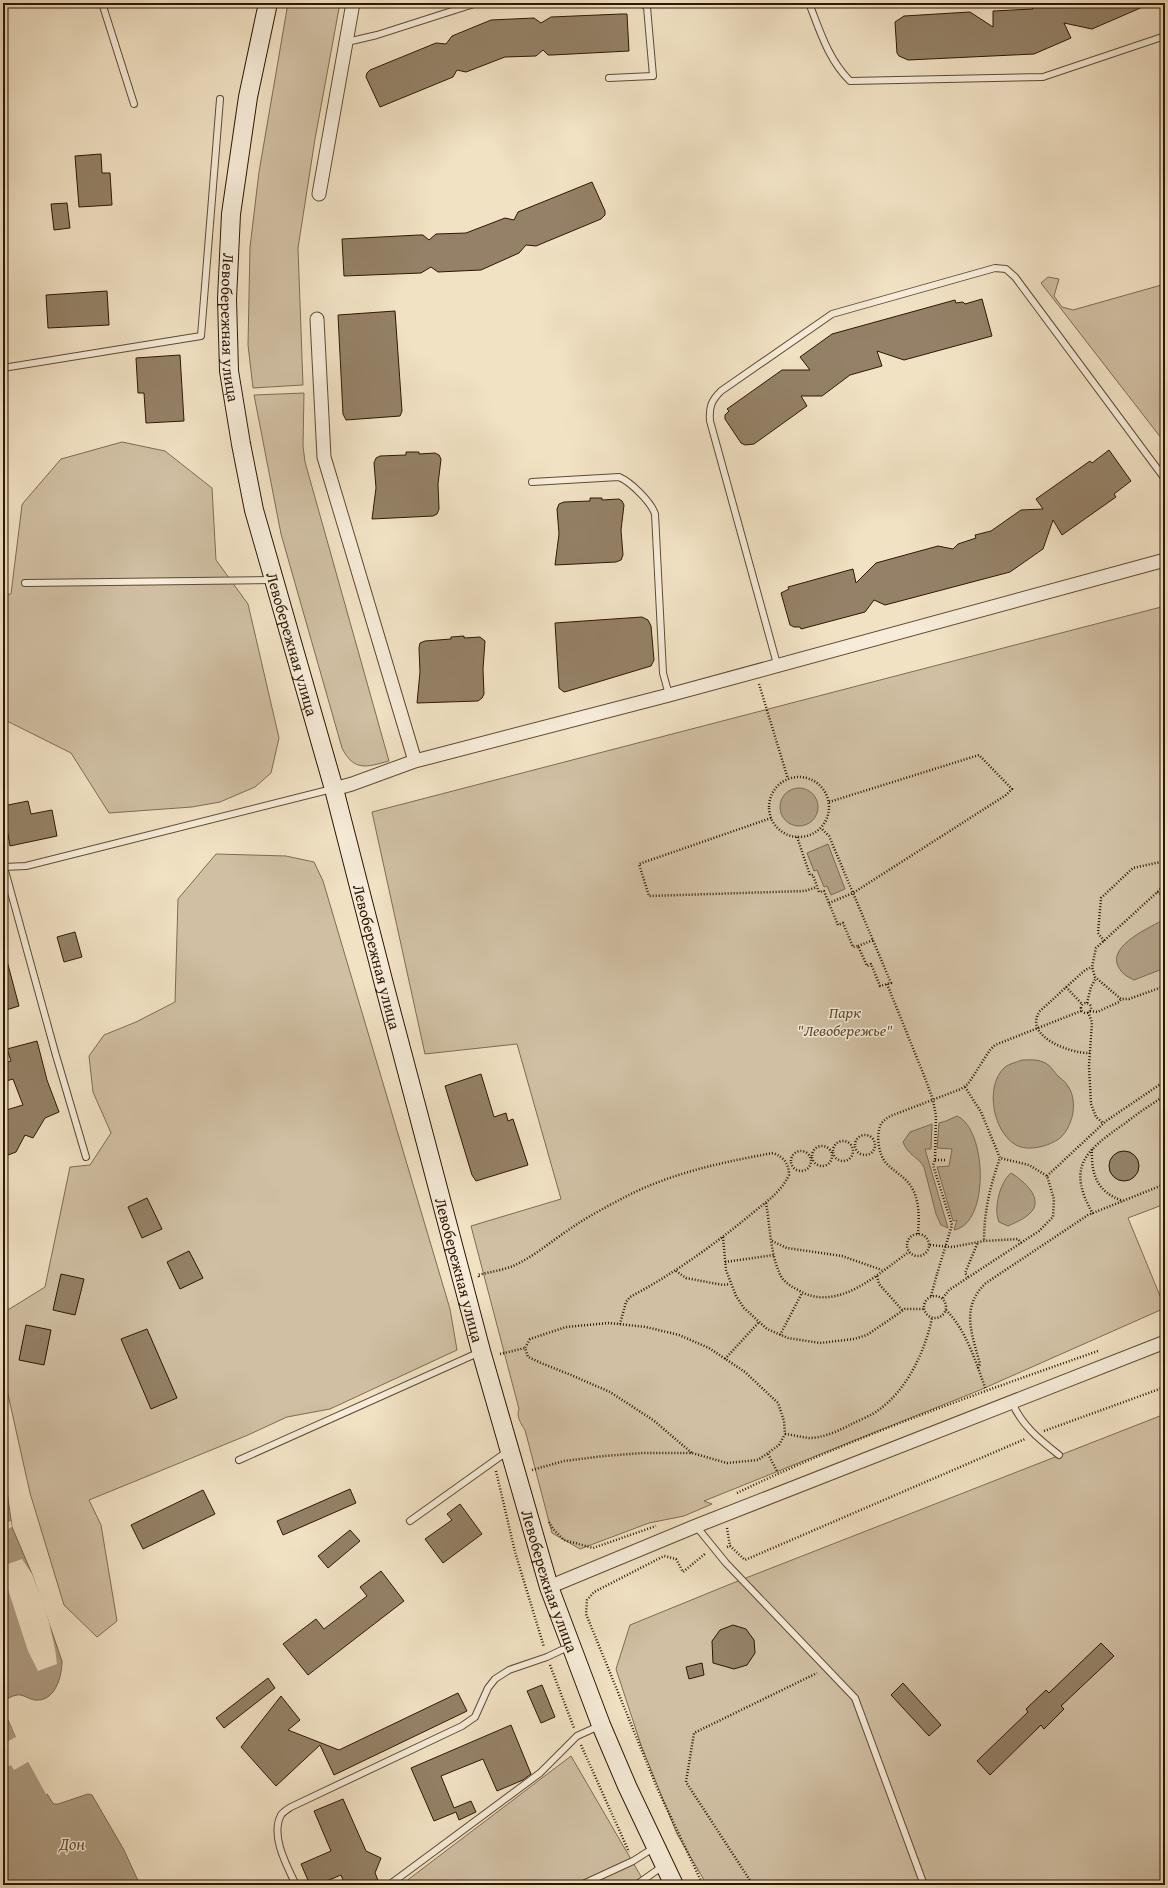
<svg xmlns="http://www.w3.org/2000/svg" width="1168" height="1888" viewBox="0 0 1168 1888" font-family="'Gentium Book Plus',serif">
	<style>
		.green { fill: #d0bfa3; stroke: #806b52 }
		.water { fill: #af9d82; stroke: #7c674f }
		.pier { fill: #f1e2c4 }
		.building { fill: #948167; stroke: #2f1702 }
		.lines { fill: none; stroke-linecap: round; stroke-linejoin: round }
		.service-casing { stroke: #604a32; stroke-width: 8 }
		.minor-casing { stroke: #604a32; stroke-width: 15 }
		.secondary-casing { stroke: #2f1702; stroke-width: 20 }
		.path { stroke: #2f1702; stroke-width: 2.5; stroke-dasharray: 1 2; stroke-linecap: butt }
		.service { stroke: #f6ecd9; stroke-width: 6 }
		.minor { stroke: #f6ecd9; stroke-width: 13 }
		.secondary { stroke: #f6ecd9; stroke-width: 18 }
		.path-bridge { stroke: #2f1702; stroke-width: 2.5; stroke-dasharray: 1 2; stroke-linecap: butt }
		.labels { text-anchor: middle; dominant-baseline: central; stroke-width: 3; stroke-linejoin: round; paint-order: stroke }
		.street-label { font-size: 16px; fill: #2f1702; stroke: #f6ecd9 }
		.park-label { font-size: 16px; font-style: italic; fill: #5f4932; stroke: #f6ecd9 }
		.water-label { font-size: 17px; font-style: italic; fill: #624d35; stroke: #f6ecd9 }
	</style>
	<rect width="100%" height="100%" fill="#f1e2c4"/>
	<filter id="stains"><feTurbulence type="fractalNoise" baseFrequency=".005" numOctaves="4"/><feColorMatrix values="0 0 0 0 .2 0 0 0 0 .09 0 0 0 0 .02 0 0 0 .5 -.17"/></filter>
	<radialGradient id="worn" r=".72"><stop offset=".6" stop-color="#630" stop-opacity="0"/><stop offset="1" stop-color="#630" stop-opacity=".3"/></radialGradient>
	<path class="green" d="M288,3H340L315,139L298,248L303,385L253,388L248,345L250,247L259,172Z
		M1048,277L1059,279L1054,296L1062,307L1073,310L1165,284V443L1041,283Z
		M304,393L303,446L305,462L389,761C367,767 354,772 342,748L281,534L254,395Z
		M122,442L165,451L212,488L216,560L248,604L279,738L271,773L255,787L220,802L192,807L109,813L71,753L3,719V595L11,594L22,505L24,502L61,459Z
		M1165,606V1204L1128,1218L1165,1308L980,1390L704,1501L712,1504L684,1516L649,1523L580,1549L552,1533L525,1430C521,1424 516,1416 519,1409L471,1226L561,1199L517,1044L425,1054L372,812Z
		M216,854L286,856L314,862L323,881L450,1309L457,1350L330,1409L287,1417L248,1435L89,1500L101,1525L117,1621L97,1637L64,1605L30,1493L3,1372V1313L45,1287L70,1167L90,1165L111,1133L93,1092L89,1056L104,1035L136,1022L175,1002L178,899Z
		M1165,1414V1885H707L677,1834L641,1745L616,1669L630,1625L728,1585Z
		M571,1756L646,1885H401Z"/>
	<path class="water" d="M780 807a19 19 0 1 1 38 0a19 19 0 1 1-38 0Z
		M828,844L845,889L831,895L827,886L824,887L817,870L814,871L807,853Z
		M1165,919V968L1134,980C1126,976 1122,974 1118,966C1108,945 1151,927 1165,919Z
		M1022,1060C1029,1060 1036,1059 1043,1062C1051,1065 1053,1071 1058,1076C1061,1079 1065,1081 1067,1085C1075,1094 1075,1112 1070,1123C1068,1128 1065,1134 1060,1138C1050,1146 1028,1152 1016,1145C993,1132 984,1086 1005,1067C1009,1064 1017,1062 1022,1060Z
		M957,1116C987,1129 990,1224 954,1230L957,1220L953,1221L937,1167L949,1166L952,1149L937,1148L939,1123L946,1121Z
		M932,1124L931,1149H925L948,1228L941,1225L936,1214L924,1167C918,1157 907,1154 903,1142L910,1132Z
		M1011,1173C1021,1179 1040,1194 1034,1208C1029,1217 1017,1222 1008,1226L999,1222C993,1209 1000,1182 1011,1173Z
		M3,1463L12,1527L32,1574L62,1661C62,1677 55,1702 35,1700C28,1699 23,1694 17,1695C11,1696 7,1699 3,1702Z
		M3,1709L28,1762L52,1802L54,1804H58L88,1794L92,1795L124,1850L140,1885H3Z"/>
	<path class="pier" d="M11,1521L12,1527L3,1531V1524Z
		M22,1559L32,1574L42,1600L49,1622L55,1649L57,1664L38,1671L28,1651L5,1580V1565Z
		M3,1707L48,1794H46L28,1762L14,1770L11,1765L3,1769V1744L16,1737Z"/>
	<path class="building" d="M1039,3H1152L1092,29L1064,23L1071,38L1034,54L908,60L899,56L897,53L895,22L904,16L970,12L993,27V11L1033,9L1032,6Z
		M621,14H627L629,51L552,55H548L543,50L536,56L505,57L466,72L457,70L453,77L380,107L366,77L367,73L370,70L436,43L446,44L452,36L491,20L534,18L541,23L551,17Z
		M101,154L102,173H110L112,205L79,207L75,156Z
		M592,182L605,211V215L601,219L536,246L526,245L519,253L481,270L438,272L431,267L421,273L344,276L342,239L419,235H423L429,240L436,234L466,233L505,218L514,220L518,212Z
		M67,203L70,228L54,230L51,204Z
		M107,291L109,325L48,328L46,295Z
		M982,299L992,336L904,360L877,351L882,366L850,375L822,396H801L807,406L754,444L745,445L741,443L725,419V415L729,411L727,409L782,370H810L800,357L832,334L955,300L956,303L963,302L965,304Z
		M395,311L402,411L400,416L346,420L343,414L338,315Z
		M180,355L184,421L146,423L144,393H138L136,358Z
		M1109,450L1131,481L1114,494L1116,497L1062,535L1053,520L1043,549L1010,572L885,605L874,600L865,612L801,629L800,627H794L790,625L781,593L789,589L788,587L853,569L856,583L876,563L938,546L953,549L958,544L976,538L975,535L991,531L1021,510L1043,509L1036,499L1090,461L1092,463Z
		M406,452H419V454L435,453L439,455L441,459L438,484L439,509L437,514L433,516L372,519L376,488L374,463L376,458L380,456L406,455Z
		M590,498H602V500L619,499L622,501L624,505L621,530L623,555L621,560L616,562L555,565L559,534L557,509L559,504L564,502L590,501Z
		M642,617L648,620L651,626L654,660L651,666L568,691L564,692L559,688L555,623Z
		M464,636V638L480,637L485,641L483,669L484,694L482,698L478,701L417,703L420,672L419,648L420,643L425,641L451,639V637Z
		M28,801L31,814L52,810L57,836L10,846L3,806Z
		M75,932L82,957L64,962L57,937Z
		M7,961L19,1006L3,1011V962Z
		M37,1041L47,1080L59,1112L45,1118L33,1138L25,1135L16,1152L3,1157V1111L23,1105L13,1079L6,1081L3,1063L11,1061L7,1049Z
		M481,1074L494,1117L506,1113L508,1121L513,1119L528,1165L476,1181L472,1175L445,1086Z
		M1109 1166a15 15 0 1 1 30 0a15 15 0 1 1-30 0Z
		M147,1198L162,1229L142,1238L128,1207Z
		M189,1251L203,1278L180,1289L167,1262Z
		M61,1274L84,1279L75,1315L53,1310Z
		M26,1325L51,1330L44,1365L19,1360Z
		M147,1329L177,1398L151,1409L121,1339Z
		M350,1489L356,1503L283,1535L277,1521Z
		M203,1490L215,1514L143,1549L131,1525Z
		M460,1504L482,1534L443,1563L425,1539L452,1520L447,1514Z
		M350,1530L360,1541L328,1568L318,1556Z
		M381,1571L404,1601L308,1675L283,1644L316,1619L324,1629L367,1596L360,1587Z
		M733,1625L746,1629L754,1640L755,1653L747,1665L734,1669L713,1663L712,1641L720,1630Z
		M1101,1643L1114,1656L1061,1706L1064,1709L1044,1729L1041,1725L990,1775L977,1761L1028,1712L1026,1709L1046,1690L1049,1693Z
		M702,1663L704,1675L689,1679L686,1667Z
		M268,1678L275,1688L224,1728L216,1718Z
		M903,1683L941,1725L929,1736L891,1695Z
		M542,1685L555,1717L541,1723L527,1691Z
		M458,1693L467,1711L334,1775L320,1745L276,1786L241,1747L281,1696L300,1720L288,1730L339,1750Z
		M511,1725L531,1774L523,1780L497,1791L483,1759L441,1776L454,1808L471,1801L476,1812L459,1820L456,1812L434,1821L411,1768Z
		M343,1799L366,1851L381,1858L375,1873L380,1885H345L341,1875L317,1885H310L301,1864L331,1851L314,1811Z"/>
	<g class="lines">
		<defs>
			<path id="service" d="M102,3L134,104
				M809,3C820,31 828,59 850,81L1043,77L1165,36
				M347,42L377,35L477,3
				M609,78L653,76L647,7L641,3
				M3,368L201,336L220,99
				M532,482L619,477C631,482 651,502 655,514L663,673L669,695
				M25,583L272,580
				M777,664L710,421C709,407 711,401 721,391L832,314L995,268L1006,269L1015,277L1165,479
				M86,1157L55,1052L4,867L26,866L332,789
				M1012,1402C1021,1425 1040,1440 1059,1455
				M239,1460L480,1352
				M410,1521L508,1451
				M696,1526L726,1563L855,1698L924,1885
				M296,1885C287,1866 270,1836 281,1815C283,1812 288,1809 291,1807L462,1726L475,1717L488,1688L495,1679L509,1670L547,1657L570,1646
				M389,1885L540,1773L577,1736L599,1726
				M581,1885L633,1861L655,1847
				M636,1885L663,1866"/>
			<path id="minor" d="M319,194L353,3
				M317,319L324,457L415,761
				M334,789L352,784L415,761L669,695L1165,560
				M549,1587L696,1526L1165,1342"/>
			<g id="secondary">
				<path id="s1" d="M268,3L248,97L231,214L227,299L229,371L241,444L254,510L334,789L385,988L481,1351L549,1587L601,1725L627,1786L674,1885"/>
			</g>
		</defs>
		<use href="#service" class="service-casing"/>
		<use href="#minor" class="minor-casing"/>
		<use href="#secondary" class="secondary-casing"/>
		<path class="path" d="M759,684L788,779
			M769 807a30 30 0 1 1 60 0a30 30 0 1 1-60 0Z
			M829,802L979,755L1012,789L1006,795L853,893L829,903
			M771,818L639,864L649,896L805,891L817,887
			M797,837L810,875H813L819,892L824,891L838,925L843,923L853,947L858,946L867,966L871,964L880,986L891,983L829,836L821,828
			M1165,885L1096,948L1092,967L1095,977L1121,999H1129L1165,986
			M1157,892L1165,896
			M1104,941L1098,933L1101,898L1133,868L1165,861
			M858,946L873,940
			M887,984L925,1078L933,1100L936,1116
			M1066,987L1082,1004
			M1081 1008a5 5 0 1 1 10 0a5 5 0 1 1-10 0Z
			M1087,1003L1091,987L1096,978
			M1090,1011L1097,1012L1119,1002L1121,999
			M1088,1012L1092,1022L1089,1066L1091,1104L1096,1117L1103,1123
			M1090,1053C1071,1054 1022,1036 1040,1011L1085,970L1092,967
			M965,1087L981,1112L1000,1158C990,1186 984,1212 984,1241
			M855 1145a10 10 0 1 1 20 0a10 10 0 1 1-20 0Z
			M833 1151a10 10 0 1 1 20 0a10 10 0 1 1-20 0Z
			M812 1156a10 10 0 1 1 20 0a10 10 0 1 1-20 0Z
			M1092,1149C1091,1175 1097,1192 1123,1201
			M791 1161a10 10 0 1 1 20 0a10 10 0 1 1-20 0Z
			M935,1160H945
			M1047,1176L1106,1121L1165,1081
			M766,1203C770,1225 770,1251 779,1272C782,1281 790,1286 798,1290C838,1314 878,1273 909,1252
			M1093,1214C1066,1167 1085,1151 1124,1124C1137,1114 1151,1104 1165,1096
			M907 1245a11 11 0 1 1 22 0a11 11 0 1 1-22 0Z
			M918,1234C919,1219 920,1202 912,1188C906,1177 894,1172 886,1163C878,1154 876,1134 881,1124C884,1120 888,1117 893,1115L961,1089L968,1084L990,1050L995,1045L1081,1011
			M723,1237L726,1270L736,1296L744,1308L767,1329L788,1338L820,1343L854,1339L867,1335L905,1309H924
			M772,1241L787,1248L842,1256L882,1270
			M930,1245L952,1247L984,1241L1018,1239L1021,1243
			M725,1262L774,1255
			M676,1271L686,1278L723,1285L730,1284
			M877,1276L879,1284L903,1311
			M479,1277L478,1275C490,1272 503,1270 513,1266C533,1257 549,1243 567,1231C585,1218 606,1207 625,1197C671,1173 723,1162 773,1153C784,1157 789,1164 789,1175C780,1194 764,1203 749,1216C711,1247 673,1274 630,1297L626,1302L620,1324
			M968,1277L965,1273L978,1242
			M924 1307a11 11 0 1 1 22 0a11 11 0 1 1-22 0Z
			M931,1296L937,1274
			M943,1298L949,1290L1039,1231L1053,1217L1054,1199L1047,1176L1029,1165L1000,1158
			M946,1310C967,1331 976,1363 986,1390
			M780,1335L802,1293
			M500,1354L525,1348
			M725,1359L759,1322
			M978,1368L980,1364C972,1334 960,1307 986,1283L1088,1215L1165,1184
			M1044,1431L1165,1387
			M785,1434C793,1435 801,1437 809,1438C823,1438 838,1431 850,1425C859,1420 871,1416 880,1409C908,1388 925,1351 932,1318
			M768,1454L778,1473
			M532,1470L564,1461L604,1456L643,1453H692L727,1463L758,1460L779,1445L785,1434L784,1421L778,1403L745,1372L709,1348L679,1335L646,1327L609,1323L566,1327L530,1339L525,1348L528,1357L541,1363L571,1375L610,1392L653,1420L692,1453
			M496,1471L515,1552L544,1647
			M737,1493C853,1437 976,1394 1098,1351
			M549,1522L553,1529L564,1540L593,1548L656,1526
			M727,1528L730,1546
			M727,1547L730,1546L745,1560L1025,1439
			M550,1665L574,1728
			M581,1745L629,1852
			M703,1885L658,1790L586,1614L587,1600L594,1592L664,1556L676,1559L683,1572L706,1553
			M753,1885L686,1782L694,1733L817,1673"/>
		<use href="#service" class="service"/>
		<use href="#minor" class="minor"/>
		<use href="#secondary" class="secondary"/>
		<path class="path-bridge" d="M936,1116L935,1160L933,1165L952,1225L937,1274"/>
	</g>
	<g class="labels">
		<g class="street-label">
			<text stroke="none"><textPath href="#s1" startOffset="328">Левобережная улица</textPath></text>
			<text stroke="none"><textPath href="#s1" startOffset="652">Левобережная улица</textPath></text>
			<text stroke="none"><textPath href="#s1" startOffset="976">Левобережная улица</textPath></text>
			<text stroke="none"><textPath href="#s1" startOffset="1300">Левобережная улица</textPath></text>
			<text stroke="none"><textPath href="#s1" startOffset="1624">Левобережная улица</textPath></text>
		</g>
		<g class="park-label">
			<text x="845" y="1012">Парк<tspan x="845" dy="18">"Левобережье"</tspan></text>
		</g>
		<g class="water-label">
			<text x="72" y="1843">Дон</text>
		</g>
	</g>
	<rect width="1168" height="1888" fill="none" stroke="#f1e2c4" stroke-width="16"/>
	<rect x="4" y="4" width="1160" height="1880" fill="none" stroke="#2f1702" stroke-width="2"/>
	<rect x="8" y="8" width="1152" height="1872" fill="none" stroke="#2f1702"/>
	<rect width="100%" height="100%" filter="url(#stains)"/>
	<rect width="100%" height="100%" fill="url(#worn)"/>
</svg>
